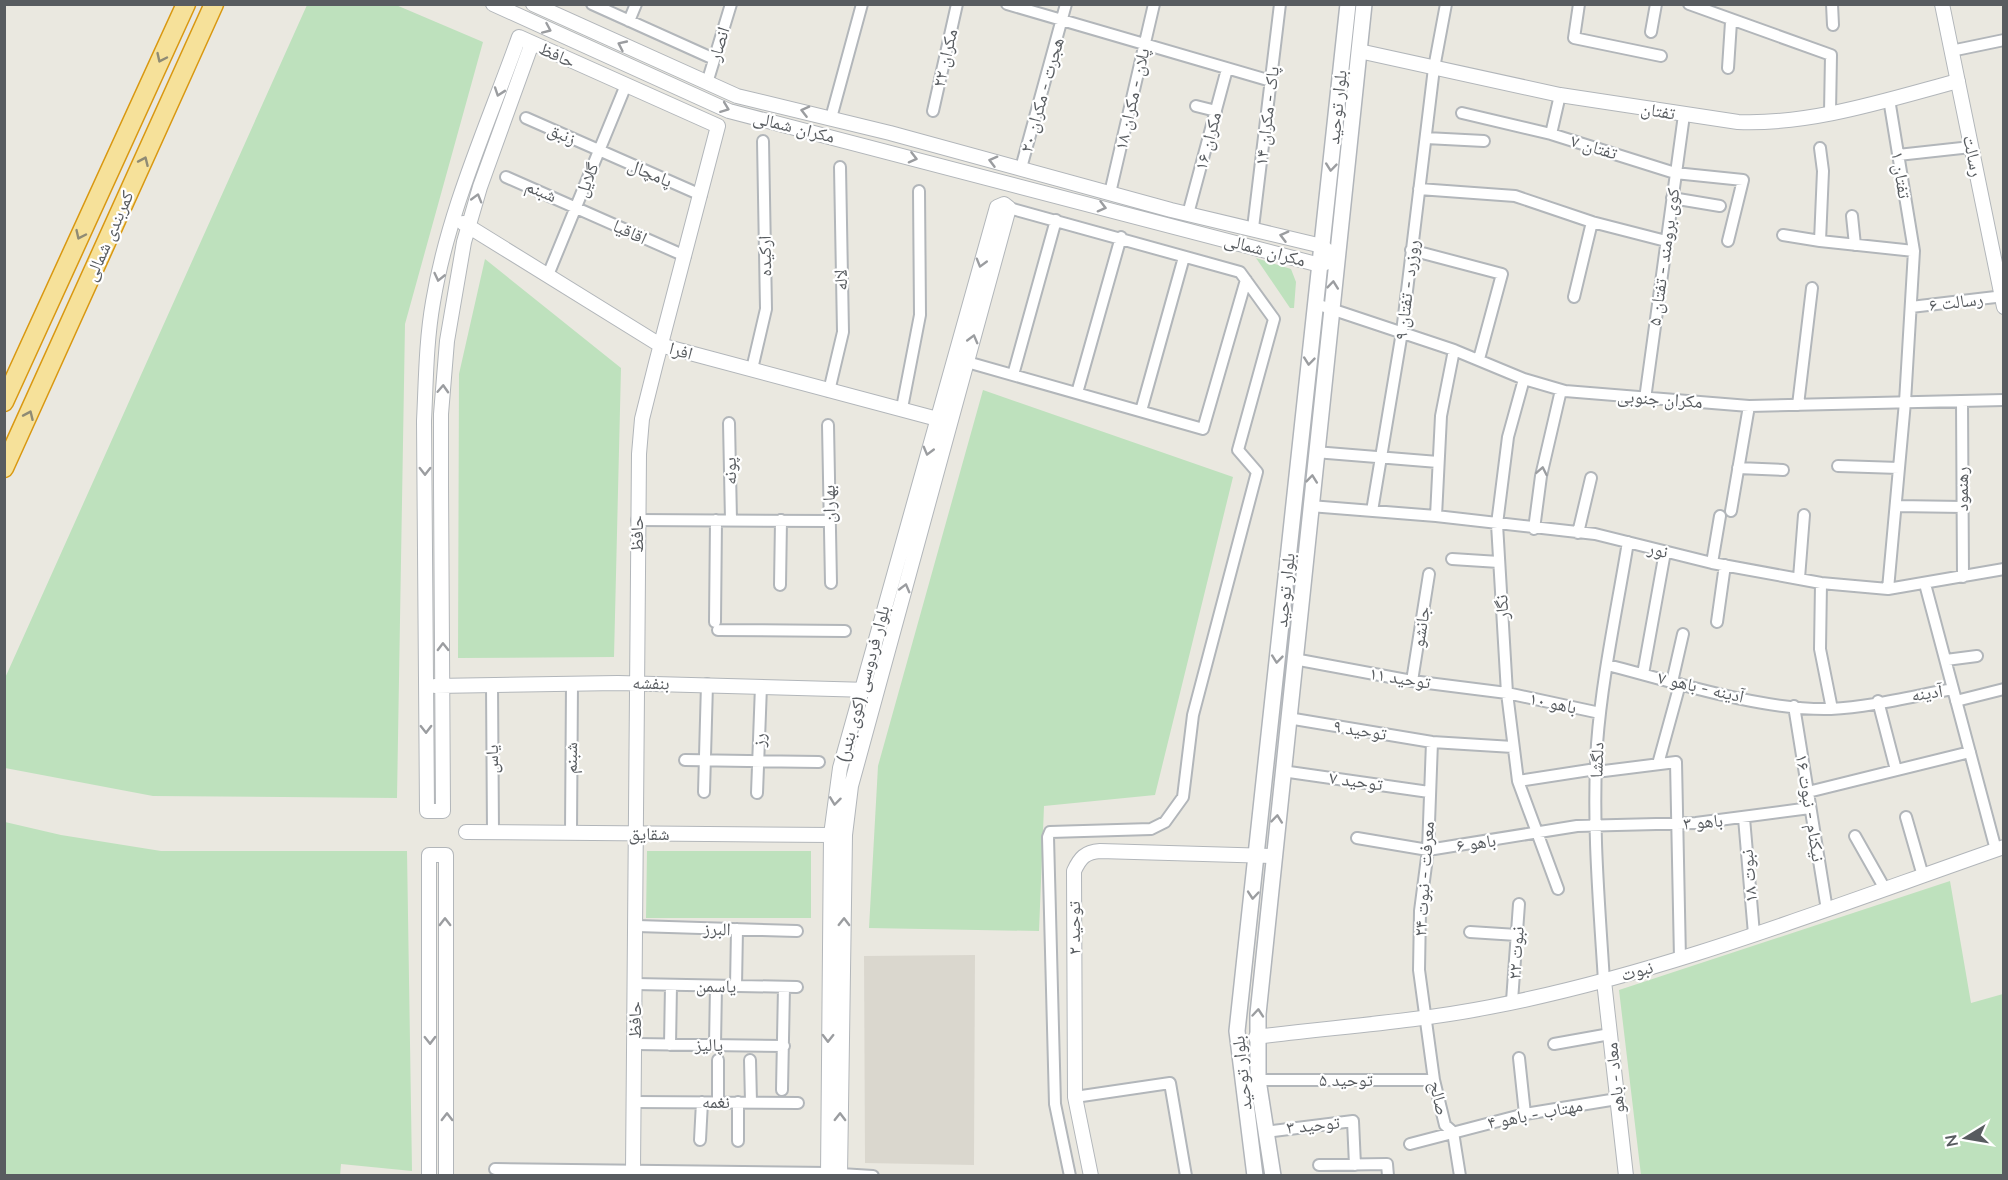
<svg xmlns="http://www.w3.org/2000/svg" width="2008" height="1180" viewBox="0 0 2008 1180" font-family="'Nunito Sans','Noto Naskh Arabic',sans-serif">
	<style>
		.education { fill: #dad7ce }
		.green { fill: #bee1bd }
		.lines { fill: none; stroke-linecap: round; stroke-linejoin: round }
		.minor-casing { stroke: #b2b6ba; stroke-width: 14 }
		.tertiary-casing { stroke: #b2b6ba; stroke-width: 16 }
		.secondary-casing { stroke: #b1b5ba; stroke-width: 18 }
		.trunk-casing { stroke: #d99811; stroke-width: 21 }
		.minor { stroke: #fff; stroke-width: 10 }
		.tertiary { stroke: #fff; stroke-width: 14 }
		.secondary { stroke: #fff; stroke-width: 15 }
		.trunk { stroke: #f6e19a; stroke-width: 18 }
		.oneway { stroke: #9b9da0 }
		.oneway2 { stroke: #8f8b74 }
		.labels { text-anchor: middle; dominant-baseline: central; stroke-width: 4.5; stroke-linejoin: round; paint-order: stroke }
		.street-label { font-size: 18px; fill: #585c60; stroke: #fff }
	</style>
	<rect width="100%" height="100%" fill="#eae8e0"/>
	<path class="education" d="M975,955L974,1165L865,1163L864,956Z"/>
	<path class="green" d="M307,5H396L483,42L405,324L397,798L153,796L5,768V678Z
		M1256,258L1291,269L1296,282L1294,308H1290Z
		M485,259L621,368L614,657L458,658L459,374Z
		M983,390L1233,477L1155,795L1044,806L1039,931L869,928L878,766Z
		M5,822L61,835L161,851H407L412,1171L341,1164L340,1176L5,1175Z
		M647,851H811V918H646Z
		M1950,881L1971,1003L2003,994V1175H1641L1619,990Z"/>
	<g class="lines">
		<defs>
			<path id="minor" d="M592,4L714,59
				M1007,4L1271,81
				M1579,4L1574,38L1661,56
				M1689,4L1831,55L1830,112
				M1832,4L1833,25
				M629,21L636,4
				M1651,32L1656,4
				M1951,51L2004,40
				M1728,68L1731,22
				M707,83L731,4
				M1560,95L1551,134L1675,173L1743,180L1728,241
				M1889,99L1914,251
				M1196,106L1216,111
				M933,111L957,4
				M1462,113L1551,134
				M526,118L701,195
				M831,118L862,4
				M1426,138L1484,141
				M1820,148L1823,171L1820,241L1914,251L1905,402L1888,589
				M1898,155L1971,147
				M1021,168L1066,4
				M506,177L685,256
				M1419,189L1515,196L1592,222
				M1110,193L1154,4
				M1672,198L1720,206
				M1009,208L1240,272L1274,319L1238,450L1257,472L1193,715L1183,797L1165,822L1151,829L1050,832L1048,837L1055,1104L1070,1176
				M1188,214L1227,69
				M1852,216L1855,245
				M1253,228L1280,4
				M1783,235L1820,241
				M1411,250L1502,274L1479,359
				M548,275L626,85
				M1574,297L1592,222L1666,241
				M1316,304L1454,350L1524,379L1565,391L1749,406L2004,400
				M1911,307L2004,296
				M967,362L1203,429L1246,280
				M752,369L766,309L763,141
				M1013,375L1056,220
				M1524,379L1508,437L1497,524L1507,693L1518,781L1558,889
				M829,391L843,332L840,167
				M1077,393L1121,237
				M1645,399L1684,115
				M1962,401L1963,577
				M1798,405L1812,288
				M902,408L920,315L919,191
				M1141,411L1184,257
				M729,423L731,520
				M828,425L831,583
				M1315,452L1438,462
				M1838,466L1899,468
				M1738,468L1783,470
				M1310,506L1436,516L1595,534L1712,563L1821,583L1888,589L2004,569
				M1896,506L1963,507
				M1372,511L1402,332L1434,68L1446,4
				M1731,511L1749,406
				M1436,516L1441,416L1454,350
				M637,520L830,521
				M1534,529L1541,476L1561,390
				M1578,533L1591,478
				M1452,559L1499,562
				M1712,563L1720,516
				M1799,578L1804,515
				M1821,583L1820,649L1832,709
				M780,585L781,520
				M715,622L716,520
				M1717,622L1725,565
				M718,630L845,631
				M1294,659L1412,681L1507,693L1600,713
				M1946,660L1977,656
				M1608,665C1673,682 1764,711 1831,709C1871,707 1914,696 1953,689L1925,584
				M1643,674L1665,552
				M1412,681L1429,574
				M1672,682L1683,634
				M492,685L493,832
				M1953,689L1996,850
				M1878,701L1896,770
				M1956,701L2004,689
				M1794,706L1827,910
				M1288,718L1432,742L1513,747
				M1432,742L1428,850L1420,911L1419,970L1434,1080L1445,1125L1453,1132L1460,1176
				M685,760L819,762
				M1658,764L1680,684
				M1282,771L1429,792
				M1596,772L1676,762L1680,959
				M1518,781L1596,769
				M704,792L707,684
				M1808,792L1970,752
				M757,793L761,686
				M1906,817L1923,876
				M1744,818L1754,934
				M571,833L572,683
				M1855,836L1885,889
				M1357,838L1428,850L1577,826L1696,823L1810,808
				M637,926L797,931
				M1470,932L1517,935
				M1604,981C1599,902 1592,823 1597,744C1602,677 1617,609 1628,542
				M635,984L797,987
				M736,986L737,929
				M1512,1001L1519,904
				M635,1044L784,1046
				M1554,1044L1610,1034
				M670,1045L671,985
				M715,1045L716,986
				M1519,1058L1525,1114
				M718,1060V1102
				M750,1060L751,1102
				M1258,1080H1434
				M782,1090L784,987
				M1075,1097L1170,1083L1186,1176
				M634,1102L798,1103
				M738,1102V1141
				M1265,1132L1353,1121L1355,1165
				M700,1140L702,1102
				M1410,1144L1525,1114L1617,1099
				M1319,1165L1387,1164L1388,1176
				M495,1169L828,1173
				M840,1174L873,1176"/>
			<path id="tertiary" d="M493,4L729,111L1320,265L1336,259L1322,246L1171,210L890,133L737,96L533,4
				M1942,4L2004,307
				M532,43L480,187L464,242L447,341L441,414V485L443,811H427L424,421C426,381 426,342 433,302C448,211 488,124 519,37L718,126L656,363L642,419L639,454L633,1171
				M1359,51L1560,95L1738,122C1811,125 1887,100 1958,81
				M463,223L660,345L945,421
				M435,686L618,683L869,690
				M466,832L831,835
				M1604,981L1626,1176
				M1256,1037C1334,1027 1413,1022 1490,1007C1666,973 1834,906 2004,847
				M429,1176V855H446V1176
				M828,1176L831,835L840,768L997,207L1004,204L1009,208L851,786L845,835L840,1176
				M1091,1176L1075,1097L1074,871C1080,858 1085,852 1100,851L1274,856"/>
			<path id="secondary" d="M1255,1176L1237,1031L1348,4
				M1273,1176L1258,1080V1014L1364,4"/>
			<path id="trunk" d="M4,402L186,4
				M4,468L214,4"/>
		</defs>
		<use href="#minor" class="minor-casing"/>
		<use href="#tertiary" class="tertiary-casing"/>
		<use href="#secondary" class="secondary-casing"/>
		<use href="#trunk" class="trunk-casing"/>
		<use href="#minor" class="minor"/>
		<use href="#tertiary" class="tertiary"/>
		<use href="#secondary" class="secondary"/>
		<use href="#trunk" class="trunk"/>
	</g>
	<defs><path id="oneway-chevron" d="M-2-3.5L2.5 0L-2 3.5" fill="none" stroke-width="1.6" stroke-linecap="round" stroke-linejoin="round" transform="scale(1.5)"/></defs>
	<g class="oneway">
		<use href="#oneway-chevron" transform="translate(547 29) rotate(24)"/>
		<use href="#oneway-chevron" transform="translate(622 45) rotate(-155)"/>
		<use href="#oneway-chevron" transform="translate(499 92) rotate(109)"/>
		<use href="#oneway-chevron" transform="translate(725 108) rotate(21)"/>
		<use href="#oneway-chevron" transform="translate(805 111) rotate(-166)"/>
		<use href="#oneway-chevron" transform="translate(913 158) rotate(14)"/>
		<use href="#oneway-chevron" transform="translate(993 161) rotate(-165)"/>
		<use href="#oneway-chevron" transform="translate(1331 167) rotate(96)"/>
		<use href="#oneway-chevron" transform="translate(477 198) rotate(-74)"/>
		<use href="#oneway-chevron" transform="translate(1102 207) rotate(15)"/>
		<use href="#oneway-chevron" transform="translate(1284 236) rotate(-165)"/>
		<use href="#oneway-chevron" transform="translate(981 263) rotate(106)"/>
		<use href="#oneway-chevron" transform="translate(439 277) rotate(103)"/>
		<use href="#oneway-chevron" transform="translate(1333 285) rotate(-84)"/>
		<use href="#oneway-chevron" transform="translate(973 339) rotate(-75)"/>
		<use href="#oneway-chevron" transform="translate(1309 361) rotate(96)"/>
		<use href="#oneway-chevron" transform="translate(443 389) rotate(-87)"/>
		<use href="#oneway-chevron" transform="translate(928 451) rotate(105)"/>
		<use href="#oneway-chevron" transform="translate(425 471) rotate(90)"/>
		<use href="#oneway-chevron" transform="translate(1542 471) rotate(-79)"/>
		<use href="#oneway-chevron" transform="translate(1312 479) rotate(-84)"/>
		<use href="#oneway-chevron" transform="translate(905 588) rotate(-75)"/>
		<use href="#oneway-chevron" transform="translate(443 647) rotate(-91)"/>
		<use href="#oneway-chevron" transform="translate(1277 659) rotate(96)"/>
		<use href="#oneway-chevron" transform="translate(426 729) rotate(89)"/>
		<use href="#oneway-chevron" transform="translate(835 801) rotate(97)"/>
		<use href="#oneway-chevron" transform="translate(1277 819) rotate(-84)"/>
		<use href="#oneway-chevron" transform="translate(1253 895) rotate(95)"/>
		<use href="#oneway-chevron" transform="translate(445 922) rotate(-90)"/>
		<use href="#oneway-chevron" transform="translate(844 922) rotate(-89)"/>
		<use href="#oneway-chevron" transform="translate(1258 1013) rotate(-85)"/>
		<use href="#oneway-chevron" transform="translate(828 1038) rotate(91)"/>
		<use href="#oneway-chevron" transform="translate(430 1040) rotate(89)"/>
		<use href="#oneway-chevron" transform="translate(447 1117) rotate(-90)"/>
		<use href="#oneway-chevron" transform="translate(840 1117) rotate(-89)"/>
	</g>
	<g class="oneway2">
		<use href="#oneway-chevron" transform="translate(161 58) rotate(115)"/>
		<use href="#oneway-chevron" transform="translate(144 161) rotate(-66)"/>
		<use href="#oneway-chevron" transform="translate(80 235) rotate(115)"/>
		<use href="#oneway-chevron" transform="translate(29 415) rotate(-66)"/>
	</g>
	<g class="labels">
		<g class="street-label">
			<text transform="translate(719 44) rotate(-73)">انصار</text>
			<text transform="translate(557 55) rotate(24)">حافظ</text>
			<text transform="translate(945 58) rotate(-77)">مکران ۲۲</text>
			<text transform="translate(1042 95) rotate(-74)">هجرت - مکران ۲۰</text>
			<text transform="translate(1132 99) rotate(-77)">پلان - مکران ۱۸</text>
			<text transform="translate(1337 107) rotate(-84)">بلوار توحید</text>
			<text transform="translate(1658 111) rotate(9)">تفتان</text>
			<text transform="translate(1267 116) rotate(-83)">پاک - مکران ۱۴</text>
			<text transform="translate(794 127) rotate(14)">مکران شمالی</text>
			<text transform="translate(562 134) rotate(24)">زنبق</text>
			<text transform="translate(1208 141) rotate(-75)">مکران ۱۶</text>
			<text transform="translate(1594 147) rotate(17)">تفتان ۷</text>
			<text transform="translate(1973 156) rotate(78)">رسالت</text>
			<text transform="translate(650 173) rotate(23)">پامچال</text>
			<text transform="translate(1901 175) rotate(81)">تفتان ۱</text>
			<text transform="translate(587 180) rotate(-68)">گلایل</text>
			<text transform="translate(541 191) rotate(23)">شبنم</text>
			<text transform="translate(630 232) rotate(25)">اقاقیا</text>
			<text transform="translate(109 236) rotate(-66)">کمربندی شمالی</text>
			<text transform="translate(1265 250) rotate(15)">مکران شمالی</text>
			<text transform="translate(765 256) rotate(-91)">ارکیده</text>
			<text transform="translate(1664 257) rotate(-82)">کوی برومند - تفتان ۵</text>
			<text transform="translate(841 280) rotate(-92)">لاله</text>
			<text transform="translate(1407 290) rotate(-83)">روزرد - تفتان ۹</text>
			<text transform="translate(1956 302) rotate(-7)">رسالت ۶</text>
			<text transform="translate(681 351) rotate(16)">افرا</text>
			<text transform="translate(1660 399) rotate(4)">مکران جنوبی</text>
			<text transform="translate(730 471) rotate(-91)">پونه</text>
			<text transform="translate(1962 489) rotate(-90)">رهنمود</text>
			<text transform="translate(829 504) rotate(-91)">بهاران</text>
			<text transform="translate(637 534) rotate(-90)">حافظ</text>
			<text transform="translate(1658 550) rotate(14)">نور</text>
			<text transform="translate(1285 590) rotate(-84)">بلوار توحید</text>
			<text transform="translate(1502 607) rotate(-94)">نگار</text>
			<text transform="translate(1421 627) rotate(-81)">جانشو</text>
			<text transform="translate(1400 678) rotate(9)">توحید ۱۱</text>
			<text transform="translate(651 683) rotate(1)">بنفشه</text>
			<text transform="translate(863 684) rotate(-75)">بلوار فردوسی (کوی بندر)</text>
			<text transform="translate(1701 687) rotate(13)">آدینه - باهو ۷</text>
			<text transform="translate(1927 693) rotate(-9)">آدینه</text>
			<text transform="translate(1553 703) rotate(12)">باهو ۱۰</text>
			<text transform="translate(1360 730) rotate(9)">توحید ۹</text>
			<text transform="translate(759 740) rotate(-88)">رز</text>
			<text transform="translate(571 758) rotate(-89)">شبنم</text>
			<text transform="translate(492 759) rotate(-90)">یاس</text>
			<text transform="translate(1597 760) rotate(-88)">دلگشا</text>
			<text transform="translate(1356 781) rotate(8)">توحید ۷</text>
			<text transform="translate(1810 808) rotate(81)">نیکنام - نبوت ۱۶</text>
			<text transform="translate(1703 822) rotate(-5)">باهو ۳</text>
			<text x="649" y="834">شقایق</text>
			<text transform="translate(1476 843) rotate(-8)">باهو ۶</text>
			<text transform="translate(1749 876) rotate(-95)">نبوت ۱۸</text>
			<text transform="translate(1424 879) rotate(-86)">معرفت - نبوت ۲۴</text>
			<text transform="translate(1074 928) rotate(-90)">توحید ۲</text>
			<text transform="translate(717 929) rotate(2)">البرز</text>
			<text transform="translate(1516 953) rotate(-86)">نبوت ۲۲</text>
			<text transform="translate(1637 971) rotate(-16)">نبوت</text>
			<text transform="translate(716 986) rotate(1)">یاسمن</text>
			<text transform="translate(635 1020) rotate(-90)">حافظ</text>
			<text x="709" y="1045">پالیز</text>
			<text transform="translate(1242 1073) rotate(-96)">بلوار توحید</text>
			<text transform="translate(1615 1078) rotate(-96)">معاد - باهو</text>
			<text x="1346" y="1080">توحید ۵</text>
			<text transform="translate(1439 1098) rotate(77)">صالح</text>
			<text x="716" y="1102">نغمه</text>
			<text transform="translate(1535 1114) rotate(-11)">مهتاب - باهو ۴</text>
			<text transform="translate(1313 1125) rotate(-6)">توحید ۳</text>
		</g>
	</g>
	<rect width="2008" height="1180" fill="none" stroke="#585c60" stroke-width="12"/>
	<g transform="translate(1966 1138) rotate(259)" stroke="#ffffff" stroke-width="4.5" paint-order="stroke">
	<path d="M0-4.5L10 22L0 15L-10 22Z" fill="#585c60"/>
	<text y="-9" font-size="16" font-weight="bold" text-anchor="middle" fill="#585c60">N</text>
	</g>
</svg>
